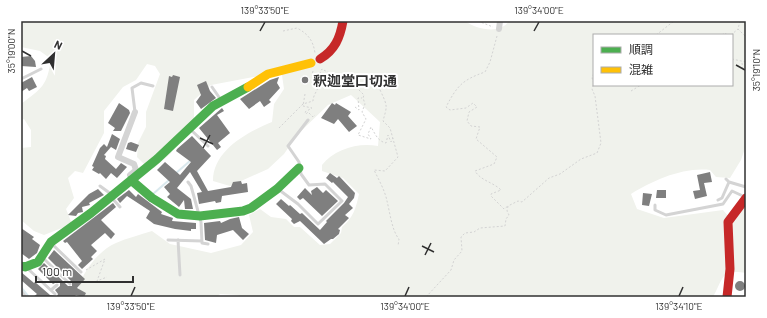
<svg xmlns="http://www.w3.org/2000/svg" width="767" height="318" viewBox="0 0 767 318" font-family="Barlow,'Noto Sans JP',sans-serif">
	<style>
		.green { fill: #f0f2ec; fill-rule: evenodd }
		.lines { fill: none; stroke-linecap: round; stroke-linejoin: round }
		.stream { stroke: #dae9ee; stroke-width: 2 }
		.building { fill: #7f7f7f }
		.path { stroke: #d3d3d3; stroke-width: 1; stroke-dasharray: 2 2; stroke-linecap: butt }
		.lane { stroke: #d4d4d4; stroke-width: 3 }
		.street { stroke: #d4d4d4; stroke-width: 6 }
		.fast { stroke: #4caf50; stroke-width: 9 }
		.slow { stroke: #ffc107; stroke-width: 9 }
		.jam { stroke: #c62828; stroke-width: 9 }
		.ticks { fill: none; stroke: #303030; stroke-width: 1.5 }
		.poi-dot { fill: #787878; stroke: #fff; stroke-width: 1.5 }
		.labels { text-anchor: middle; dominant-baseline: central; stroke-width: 4; stroke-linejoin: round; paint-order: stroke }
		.poi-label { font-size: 14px; font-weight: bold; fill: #303030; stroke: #fff; text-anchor: start }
		.neatline { fill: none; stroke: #303030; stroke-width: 1.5 }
		.ticks-label { font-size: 10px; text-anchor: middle; fill: #303030 }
	</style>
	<rect width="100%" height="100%" fill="#fff"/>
	<path class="green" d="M21,21H465C476,29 500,35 509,21H746V145L741,160L730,178L716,177L710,170C683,167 654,180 631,194L637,209L664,218L723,210L729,217L746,204V273C721,269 724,277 713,297H240L238,295L220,294L217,297H77C78,277 97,251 116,243C127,238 140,235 152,231L170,244L211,253L241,245L253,232L249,215L260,209L271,217L286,219L294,227H300L320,245L330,244L341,233L342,227C353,218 356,208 359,194L343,178L322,171V165C334,149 359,142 378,146L380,122L351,95L328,105L297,135L284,154L268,169L230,186L213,181C213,150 248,132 272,122L274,104L284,89L282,75L268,72L259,76L211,85L194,100V121L180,134L171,153L154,168L145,165L137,157L138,143L146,127V112L160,74L155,66L147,64L136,80L123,87L104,111V133L83,173L75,171L68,178L74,198L66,209L72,224L44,235L34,231L21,220V148L31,147V130L24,119L21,120V104C42,88 47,86 51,59L40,51L21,47ZM594,35H732V85H594Z"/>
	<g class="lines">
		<path class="stream" d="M175,174L191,160
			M153,194L169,180
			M21,287L29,297"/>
	</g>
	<path class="building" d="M31,56L35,61L36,67L21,66V57Z
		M173,75L180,77L173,111L164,109L169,76L172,77Z
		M32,77L37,87L29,91L27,88L21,92V83Z
		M279,77L277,83L280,88L269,100L271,102L264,107L260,101L249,109L240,99L270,80Z
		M206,81L210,91L216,98L201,109L196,102L201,95L197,85Z
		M119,103L129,110L130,113L121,131H113L115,128L108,123Z
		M332,103L335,105L336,103L351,112L348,116L357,126L349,132L338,119L334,124L321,118Z
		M222,108L224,111L217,115L230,133L218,143L221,147L217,150L199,128Z
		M112,134L120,139L116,150L111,147L104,155L106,156L105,159L116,169L121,163L127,167L117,178L111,173L106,179L100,173L99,174L92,170L94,167L92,166L100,148L104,144L107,147Z
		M192,136L211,156L197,171L208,191L231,187L233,182L241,181L242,184L247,183L248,192L222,196L221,202L216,203L215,201L199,204L197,193L202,192L190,172L177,188L191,199L193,209H185L184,200L179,207L167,197L170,194L164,187L170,182L157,170L165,162L180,175L191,162L176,151L177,149Z
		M131,142L139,145L136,152L126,149L128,143Z
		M710,172L712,182L704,183L707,196L695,199L693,191L700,190L697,175Z
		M330,173L337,178L339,176L355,193L354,198L349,204L353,208L345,215L349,218L338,229L340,230L339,234L333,239H331L324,244L300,221L294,224L291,221L292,219L276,204L281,199L289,206L290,205L300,214L302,213L320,230L327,222L326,221L344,203L348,197L333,182L332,183L326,178Z
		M317,187L323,193L326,190L338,201L322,216L303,198L300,200L297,197L305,188L312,195L311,191Z
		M98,189L104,195L89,203L90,205L82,207L83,212L78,213L76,216L68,215L89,194Z
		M129,190L136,197L138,194L162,212L161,214L173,218L172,221L196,223V229H191V231L175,229L154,224L146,218L150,211L127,196L120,203L117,199Z
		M657,190H666V198H656Z
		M643,193L652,194L649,206L642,205Z
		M113,203L116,207L101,220L115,234L111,239L105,233L91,245L97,251L91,257L93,259L82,269L78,265L82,261L67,242L65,243L63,241Z
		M239,217L242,228L249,234L243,240L233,230L217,235L216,243L205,240L204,223L220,221L221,223L230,219Z
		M21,228L34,237L32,239L40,245L37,253L29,259L21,253Z
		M54,250L85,279L77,288L86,293L84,297L76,295L74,297H33L37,294L21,280V272L34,283L35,282L50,295L57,296L58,294L55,290L60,286V283L57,282L53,284L38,269L44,263L68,286H72V282L48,258Z
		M735 286a5 5 0 1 1 10 0a5 5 0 1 1-10 0Z"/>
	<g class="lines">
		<path class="path" d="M478,21L493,27
			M740,21L738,29L746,37
			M283,31L297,28C308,34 313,40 315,53
			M656,35L674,21
			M698,35H703
			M722,35L724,33L728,35
			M731,35L738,29
			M497,36L490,62L485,72C462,80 457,86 446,107L450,110L466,108L473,103L477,107L469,112L467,121L471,126L480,127L476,139L497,157L494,164L475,171C481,181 493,182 501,190L491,194V196L504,209L508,206
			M732,59L746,62
			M742,63L743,70
			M313,71L312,75L318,88C330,85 340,87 350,81L364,95L363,98L365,104L362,112L366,119L358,135L371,139L368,134L371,127C375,133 377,141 386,143L388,135L391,142L393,138
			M631,91L641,85
			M305,94L303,106L312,108L305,112L306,114L308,112L313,117L315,115
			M355,107L359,110L358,98H362
			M279,128L303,104L313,101C313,94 320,88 320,81L324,83L320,72L322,69C327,72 334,75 339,76C360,79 369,65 381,92C388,107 387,106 383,121L390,128L398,157L385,171L374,170C379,180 385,191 387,201C390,213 392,231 399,239L398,246
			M86,270L105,259L97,281L107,277
			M426,297L451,270L454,260L462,251L461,237L465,233L474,232L480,228L505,226L506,219L509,215L507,211L508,206L518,201L522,202L549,178L560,174L581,159L597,153L601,143L595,96L592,89L594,83L592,78L594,73"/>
		<path class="lane" d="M21,79L41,69
			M212,87L221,100
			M135,112L132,88L141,83L153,86
			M190,129L208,146
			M726,179L729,182L746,187
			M188,182L191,186L201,222L202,243L208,244
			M100,186L111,194
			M278,189L298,204L318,224L342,201L325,184L309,185L301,174L299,162L288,146L308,120
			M112,198L120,207
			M718,200L722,198L729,182
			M655,205V210L666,215L723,204L732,191L745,197
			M168,240L202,241
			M178,240L180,275
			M52,244L81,272
			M43,258L70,284
			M27,268L55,294
			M51,290L57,285"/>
		<path class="street" d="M499,29L500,21
			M133,178L130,175L136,170L134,164L118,157L135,112
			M21,293L24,297"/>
		<path class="fast" d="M131,180L152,198L178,214L200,216L243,211L251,208L277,189L299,168
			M21,266L25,267L38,262L51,242L91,213L157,159L213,106L248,87"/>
		<path class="slow" d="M248,87L268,74L311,63"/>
		<path class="jam" d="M320,59C335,50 340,38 343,21
			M727,297L730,269L728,222L746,198"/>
	</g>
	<path class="ticks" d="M260,31L265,22M534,31L539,22M22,51L31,56M736,65L745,70M200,138L213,144M203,148L210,135M422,246L434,252M425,255L431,243M131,296L135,287M405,296L409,287M679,296L683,287"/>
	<circle class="poi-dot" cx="305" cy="80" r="4"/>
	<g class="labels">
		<g class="poi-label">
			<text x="313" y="80">釈迦堂口切通</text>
		</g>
	</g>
	<rect width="767" height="318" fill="none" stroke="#ffffff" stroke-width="44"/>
	<rect x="593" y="34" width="140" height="52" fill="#ffffff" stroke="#acacac"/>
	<rect x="601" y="47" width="20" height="6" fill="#4caf50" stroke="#acacac"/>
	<text x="629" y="54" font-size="12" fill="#303030">順調</text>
	<rect x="601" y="67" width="20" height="6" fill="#ffc107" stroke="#acacac"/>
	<text x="629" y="74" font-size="12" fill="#303030">混雑</text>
	<g transform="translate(54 54) rotate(26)" stroke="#ffffff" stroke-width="3" paint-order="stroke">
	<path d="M0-3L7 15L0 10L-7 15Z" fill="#303030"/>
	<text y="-6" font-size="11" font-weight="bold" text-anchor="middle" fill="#303030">N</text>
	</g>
	<path d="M36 276v6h97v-6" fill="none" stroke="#303030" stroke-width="2"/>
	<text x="42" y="276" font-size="12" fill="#303030" stroke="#ffffff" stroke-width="3" paint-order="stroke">100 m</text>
	<rect x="22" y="22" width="723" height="274" class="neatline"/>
	<g class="ticks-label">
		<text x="265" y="14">139°33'50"E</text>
		<text x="539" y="14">139°34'00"E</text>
		<text transform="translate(11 51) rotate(-90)" y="4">35°19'00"N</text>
		<text transform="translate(756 70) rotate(-90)" y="4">35°19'10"N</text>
		<text x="131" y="310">139°33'50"E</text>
		<text x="405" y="310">139°34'00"E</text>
		<text x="679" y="310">139°34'10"E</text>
	</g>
</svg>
